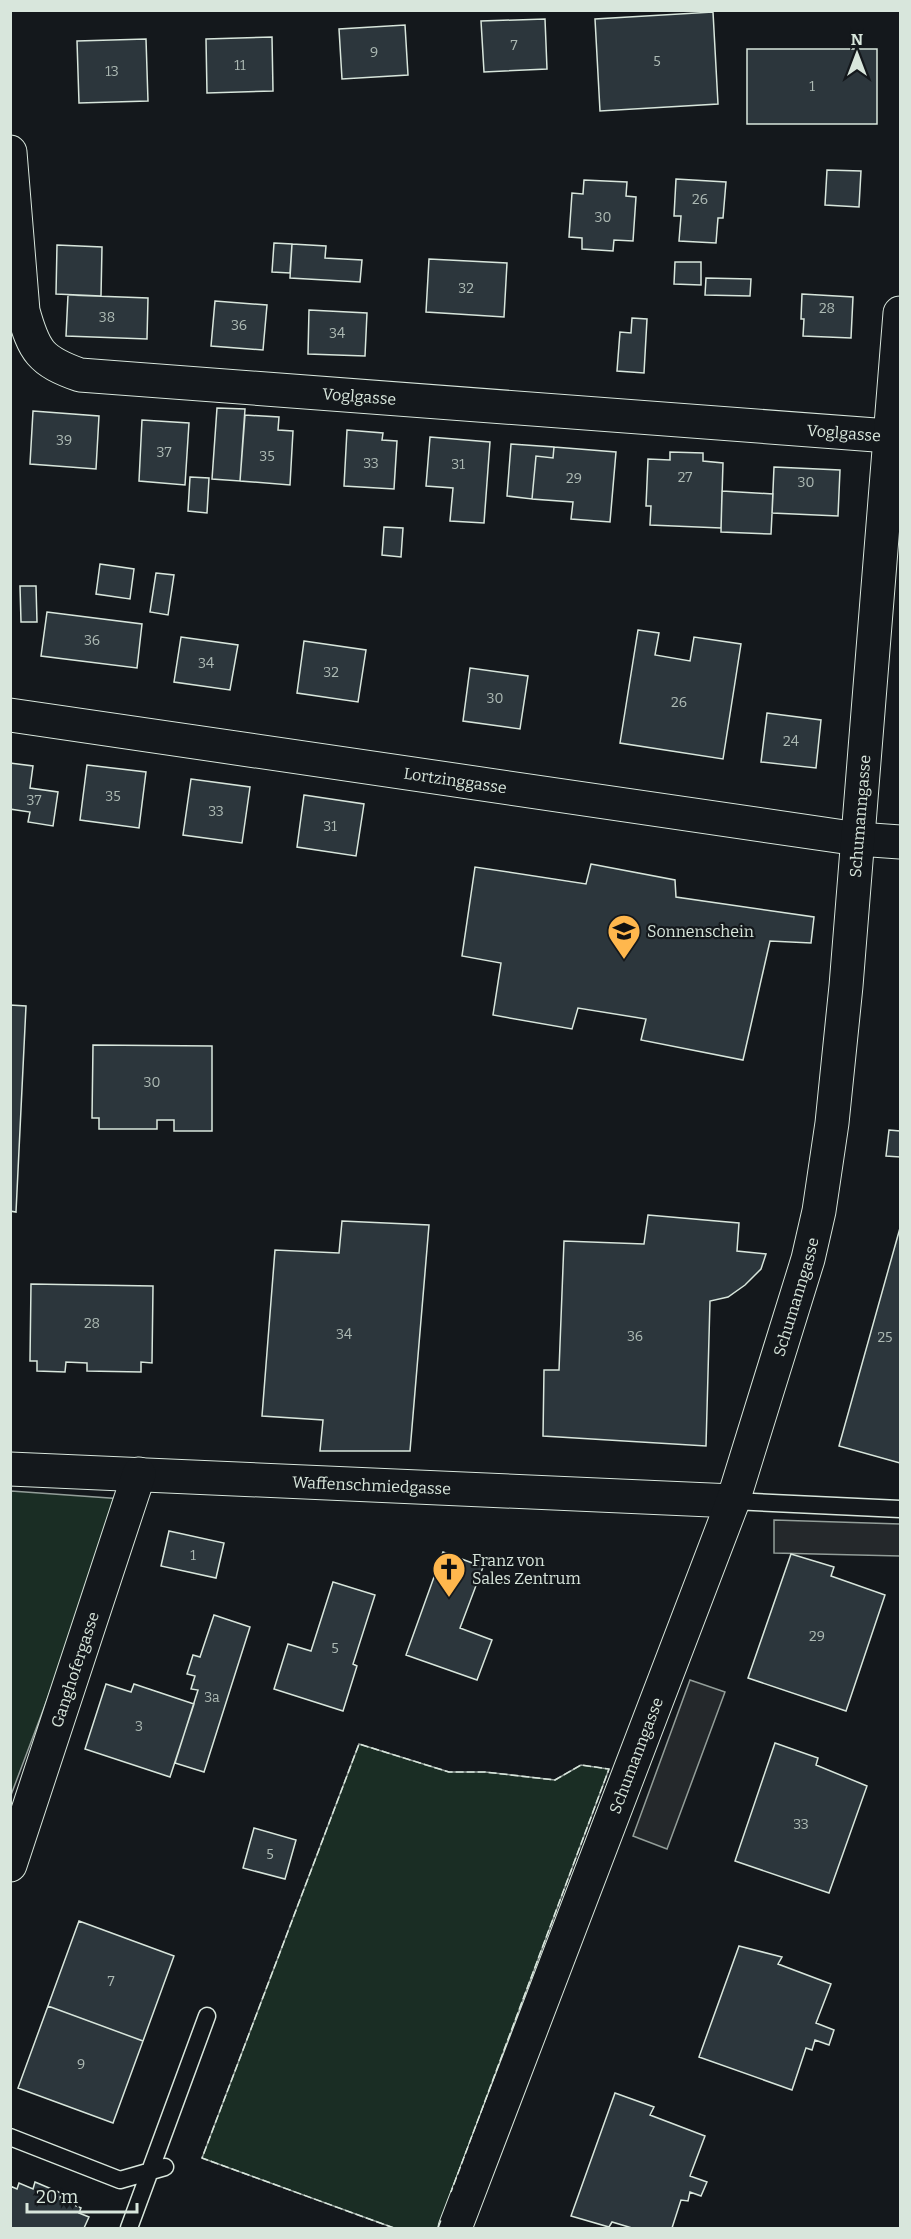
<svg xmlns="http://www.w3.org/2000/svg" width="911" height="2239" viewBox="0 0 911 2239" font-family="Bitter,serif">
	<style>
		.green { fill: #1a2d24; stroke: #939e99; stroke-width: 1.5 }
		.parking { fill: #24282b; stroke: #939e99; stroke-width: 1.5 }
		.building { fill: #2c363c; stroke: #d8e6dc; stroke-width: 1.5 }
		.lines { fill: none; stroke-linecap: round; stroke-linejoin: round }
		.lane-casing { stroke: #d8e6dc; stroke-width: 19 }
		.street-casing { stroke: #d8e6dc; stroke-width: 35 }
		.lane { stroke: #14181c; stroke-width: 16 }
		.street { stroke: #14181c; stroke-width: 33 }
		.fence { stroke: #d8e6dc; stroke-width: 1.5; stroke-dasharray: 8 3; stroke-linecap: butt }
		.labels { text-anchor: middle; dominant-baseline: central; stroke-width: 4.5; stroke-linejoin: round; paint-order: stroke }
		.number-label { font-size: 14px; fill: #adbab4 }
		.street-label { font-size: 16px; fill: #d8e6dc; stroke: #14181c }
		.poi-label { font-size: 16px; fill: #d8e6dc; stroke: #14181c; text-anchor: start }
	</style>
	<rect width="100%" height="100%" fill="#14181c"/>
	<path class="green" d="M11,1491L123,1499L11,1795Z
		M359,1744L449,1772H485L555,1780L581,1765L609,1769L438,2228H394L202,2158Z"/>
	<path class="parking" d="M774,1520L900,1524V1556L774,1553Z
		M690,1680L725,1692L667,1849L633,1836Z"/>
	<path class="building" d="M713,12L718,104L600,111L595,19Z
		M545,19L547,69L484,72L481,21Z
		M405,25L408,75L342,79L339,29Z
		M272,37L273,91L207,93L206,39Z
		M146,39L148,101L79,103L77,41Z
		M747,49H877V124H747Z
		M827,170L861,171L859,207L825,205Z
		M676,179L726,182L723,218H718L716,243L679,241L681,216H674Z
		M584,180L627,182L626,196L636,197L633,241L614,240L613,251L582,249V238L569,237L572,193L583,194Z
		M274,243L292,244L290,273L272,272Z
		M292,244L326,246L325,258L362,260L360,282L290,278Z
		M57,245L102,247L101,296L56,294Z
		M429,259L507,263L504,317L426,312Z
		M675,262H701V285L674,284Z
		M706,278L751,279L750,296L705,295Z
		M802,294L853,297L851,338L803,336L804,319H801Z
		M68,295L148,298L147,339L66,336Z
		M215,301L267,305L263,350L211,346Z
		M309,310L367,313L365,356L308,354Z
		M632,318L647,319L644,373L617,371L620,332L631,333Z
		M217,408L245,409L240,481L212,479Z
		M33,411L99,416L96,469L30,464Z
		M245,415L279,417L278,430L293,431L290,485L240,481Z
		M142,420L189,423L185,485L139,481Z
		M347,430L383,433L382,440L397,441L394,489L344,486Z
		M430,437L490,442L484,523L450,521L453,488L426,486Z
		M511,444L554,447L553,458L536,456L532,499L507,496Z
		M554,447L616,452L610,522L571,519L573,502L532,499L536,456L553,458Z
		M670,452L703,453V461L723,463L721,528L650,525L651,506H646L648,459L670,460Z
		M774,467L840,470L838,516L772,513Z
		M190,477L209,478L207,513L188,511Z
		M722,491L773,494L771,534L721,532Z
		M384,527L403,528L401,557L382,555Z
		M100,564L134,569L130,599L96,594Z
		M156,573L174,575L168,615L150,612Z
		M20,586H36L37,622H21Z
		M47,612L142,624L137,668L41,656Z
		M638,630L659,633L655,655L690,661L694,637L741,644L723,759L620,743Z
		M181,637L238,645L230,690L174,682Z
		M304,641L366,650L358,702L297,693Z
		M470,668L528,676L520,729L463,721Z
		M767,713L821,720L816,768L761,762Z
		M10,763L33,766L30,788L58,792L53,826L28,822L30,812L10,809Z
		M87,765L146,772L139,828L80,820Z
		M191,779L250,787L242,843L183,835Z
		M304,795L364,804L356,856L297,847Z
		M591,864L675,880L676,897L814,917L811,943L770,941L743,1060L641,1040L646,1019L578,1008L572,1029L493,1015L501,963L462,956L475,867L586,884Z
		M10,1005L26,1006L16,1212L10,1211Z
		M93,1045L212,1046V1131H174V1120H157V1129H99V1118H92Z
		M889,1130L900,1131V1157L886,1156Z
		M648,1215L739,1223L737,1251L766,1254L761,1269L745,1285L728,1297L710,1301L706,1446L543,1436L544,1370H559L564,1241L644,1244Z
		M342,1221L429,1225L410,1451H320L323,1420L262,1416L275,1250L339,1253Z
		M900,1228V1463L839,1446Z
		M31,1284L153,1286L152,1363L141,1362V1372L87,1371V1363L66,1362L65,1372L37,1371V1361H30Z
		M169,1531L224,1543L216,1578L161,1566Z
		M443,1552L483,1567L460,1628L492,1640L477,1680L406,1655Z
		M791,1554L834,1567L831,1576L885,1595L846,1711L748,1678Z
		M333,1582L375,1595L353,1664L357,1666L343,1711L274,1689L288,1644L311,1651Z
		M214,1615L250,1627L204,1772L175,1763L198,1690L191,1689L195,1676L187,1674L193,1655L200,1657Z
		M106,1684L131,1692L134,1684L194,1704L170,1777L85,1749Z
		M775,1743L818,1758L816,1765L867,1786L829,1893L735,1861Z
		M254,1828L296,1840L285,1879L243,1868Z
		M79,1921L174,1956L143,2041L48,2006Z
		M739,1946L782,1957L778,1964L831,1984L816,2023L834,2030L829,2045L815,2040L812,2050L806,2048L792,2090L699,2057Z
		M48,2006L143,2041L113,2123L18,2088Z
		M615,2093L654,2107L650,2115L705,2136L690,2176L707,2182L701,2196L690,2192L688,2201L681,2200L672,2228H632L612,2222L609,2227L571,2216Z
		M35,2182L61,2193L60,2199L81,2208L79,2213L89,2217L84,2228H10V2186L17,2189L19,2183L33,2189Z"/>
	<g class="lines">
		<defs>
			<path id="lane" d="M733,1501L900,1509
				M10,2137L120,2180L165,2167
				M129,2228L207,2016"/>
			<g id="street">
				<path id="s1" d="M10,152L23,311C34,351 40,361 80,375L889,436"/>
				<path id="s2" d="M10,715L858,839L900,842"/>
				<path id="s3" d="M10,1469L733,1501"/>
				<path id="s4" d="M10,1865L139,1474"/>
				<path id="s5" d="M455,2228L733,1501L808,1259L819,1211L832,1123L846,986L900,313"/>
			</g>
		</defs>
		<use href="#lane" class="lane-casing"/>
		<use href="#street" class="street-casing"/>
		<use href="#lane" class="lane"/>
		<use href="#street" class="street"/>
		<path class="fence" d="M394,2228L202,2158L359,1744L449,1772H485L555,1780L581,1765L609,1769L451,2192
			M438,2228L441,2220"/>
	</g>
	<defs>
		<symbol id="school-pin" viewBox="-11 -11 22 30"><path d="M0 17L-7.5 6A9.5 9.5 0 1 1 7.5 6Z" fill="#ffb74d" stroke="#14181c"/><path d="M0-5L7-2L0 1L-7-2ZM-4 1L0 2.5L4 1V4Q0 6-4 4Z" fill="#111"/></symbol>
		<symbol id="church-pin" viewBox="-11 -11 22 30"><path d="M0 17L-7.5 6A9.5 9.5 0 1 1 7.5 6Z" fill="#ffb74d" stroke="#14181c"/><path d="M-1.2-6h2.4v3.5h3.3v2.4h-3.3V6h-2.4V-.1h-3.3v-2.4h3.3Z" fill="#111"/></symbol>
	</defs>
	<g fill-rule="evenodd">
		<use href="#school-pin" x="605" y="912" width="38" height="52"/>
		<use href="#church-pin" x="430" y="1550" width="38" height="52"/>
	</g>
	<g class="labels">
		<g class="number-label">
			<text x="514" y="45">7</text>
			<text x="374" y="52">9</text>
			<text x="657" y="61">5</text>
			<text x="240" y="65">11</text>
			<text x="112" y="71">13</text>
			<text x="812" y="86">1</text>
			<text x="700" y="199">26</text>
			<text x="603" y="217">30</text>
			<text x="466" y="288">32</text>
			<text x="827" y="308">28</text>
			<text x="107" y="317">38</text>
			<text x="239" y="325">36</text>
			<text x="337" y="333">34</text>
			<text x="64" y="440">39</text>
			<text x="164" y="452">37</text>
			<text x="267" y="456">35</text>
			<text x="371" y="463">33</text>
			<text x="458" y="464">31</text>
			<text x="685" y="477">27</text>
			<text x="574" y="478">29</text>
			<text x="806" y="482">30</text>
			<text x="92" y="640">36</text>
			<text x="206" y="663">34</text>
			<text x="331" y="672">32</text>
			<text x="495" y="698">30</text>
			<text x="679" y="702">26</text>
			<text x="791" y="741">24</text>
			<text x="113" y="796">35</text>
			<text x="34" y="800">37</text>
			<text x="216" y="811">33</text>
			<text x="330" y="826">31</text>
			<text x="152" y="1082">30</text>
			<text x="92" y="1323">28</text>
			<text x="344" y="1334">34</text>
			<text x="635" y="1336">36</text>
			<text x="885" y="1337">25</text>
			<text x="193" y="1555">1</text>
			<text x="817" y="1636">29</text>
			<text x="335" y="1648">5</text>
			<text x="212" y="1697">3a</text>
			<text x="139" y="1726">3</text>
			<text x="801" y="1824">33</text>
			<text x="270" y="1854">5</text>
			<text x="111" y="1981">7</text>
			<text x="81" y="2064">9</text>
		</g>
		<g class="street-label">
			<text stroke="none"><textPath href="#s1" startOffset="531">Voglgasse</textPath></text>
			<text stroke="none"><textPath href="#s1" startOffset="1017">Voglgasse</textPath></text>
			<text stroke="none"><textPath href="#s2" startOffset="450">Lortzinggasse</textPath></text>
			<text stroke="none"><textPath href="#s5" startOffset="1478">Schumanngasse</textPath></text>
			<text stroke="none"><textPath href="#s5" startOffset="992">Schumanngasse</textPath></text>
			<text stroke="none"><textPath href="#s3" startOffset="362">Waffenschmiedgasse</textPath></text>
			<text stroke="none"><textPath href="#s4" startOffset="206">Ganghofergasse</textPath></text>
			<text stroke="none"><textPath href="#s5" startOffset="506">Schumanngasse</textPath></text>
		</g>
		<g class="poi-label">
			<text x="647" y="931">Sonnenschein</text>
			<text x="472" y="1560">Franz von<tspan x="472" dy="18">Sales Zentrum</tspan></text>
		</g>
	</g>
	<rect width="911" height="2239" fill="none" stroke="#d8e6dc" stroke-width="24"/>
	<g transform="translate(857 54)" stroke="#14181c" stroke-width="4.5" paint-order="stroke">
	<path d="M0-4.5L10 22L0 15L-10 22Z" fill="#d8e6dc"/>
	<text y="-9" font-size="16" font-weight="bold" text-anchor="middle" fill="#d8e6dc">N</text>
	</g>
	<path d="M27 2203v9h110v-9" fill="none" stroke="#d8e6dc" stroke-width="3"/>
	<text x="36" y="2203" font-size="18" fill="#d8e6dc" stroke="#14181c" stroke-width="4.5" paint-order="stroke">20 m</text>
</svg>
